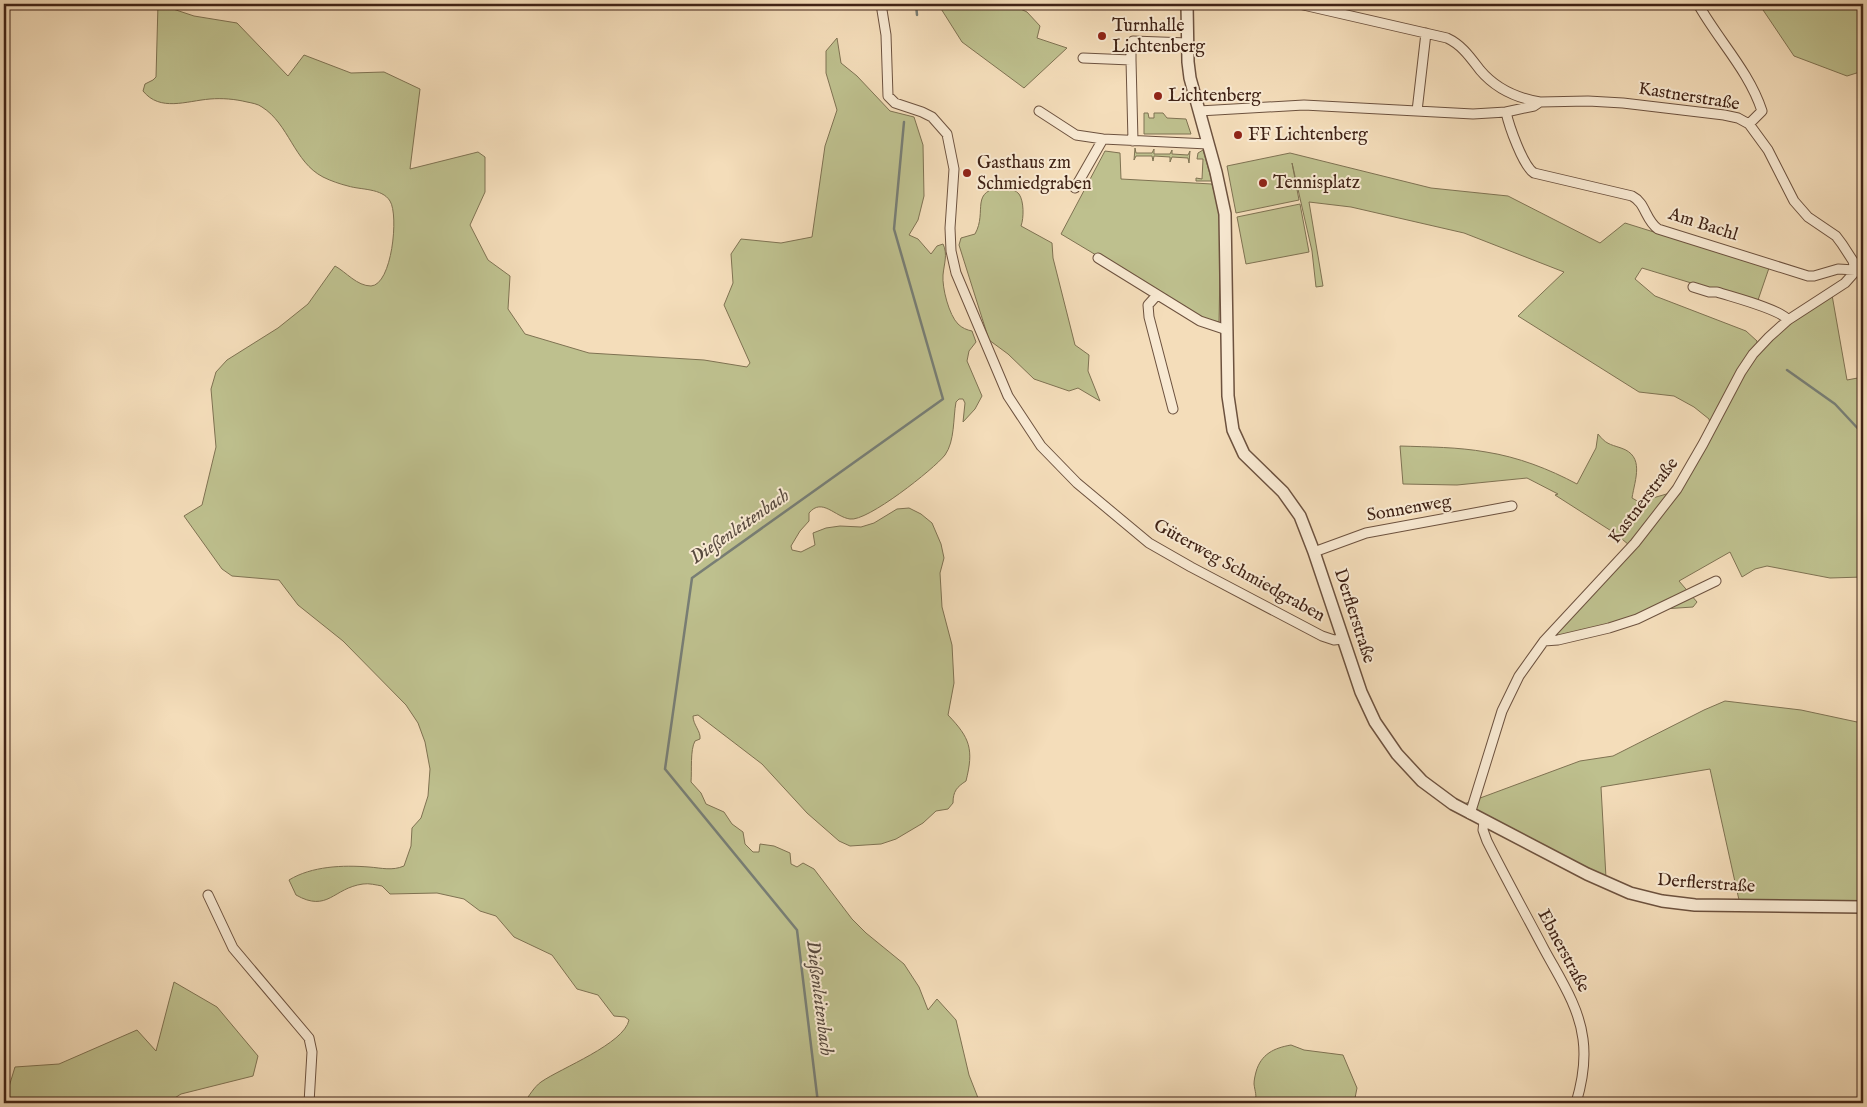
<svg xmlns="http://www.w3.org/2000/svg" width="1867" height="1107" viewBox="0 0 1867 1107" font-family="'IM FELL English',serif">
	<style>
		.green { fill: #bec08e; stroke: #7f7252 }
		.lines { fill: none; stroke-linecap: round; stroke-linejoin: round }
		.stream { stroke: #787e75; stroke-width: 2.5 }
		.minor-casing { stroke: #6d523f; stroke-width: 11 }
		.tertiary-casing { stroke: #6d523f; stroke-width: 14 }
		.minor { stroke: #f8e9d2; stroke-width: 9 }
		.tertiary { stroke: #f8e9d2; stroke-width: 11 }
		.poi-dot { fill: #8f2418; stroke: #f8e9d2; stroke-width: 2 }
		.labels { text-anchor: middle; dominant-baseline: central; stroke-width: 4; stroke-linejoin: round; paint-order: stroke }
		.poi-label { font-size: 18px; fill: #402316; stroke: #f8e9d2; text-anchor: start }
		.street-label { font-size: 18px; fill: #402316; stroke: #f8e9d2 }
		.water-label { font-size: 19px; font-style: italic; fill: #57493e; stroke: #f8e9d2 }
	</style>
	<rect width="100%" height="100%" fill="#f4ddba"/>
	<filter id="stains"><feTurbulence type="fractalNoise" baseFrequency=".004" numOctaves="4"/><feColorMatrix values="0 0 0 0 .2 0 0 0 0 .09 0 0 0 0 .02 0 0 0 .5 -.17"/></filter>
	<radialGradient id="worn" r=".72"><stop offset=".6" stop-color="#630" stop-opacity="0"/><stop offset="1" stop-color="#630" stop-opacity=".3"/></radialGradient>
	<path class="green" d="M158,4L194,16L237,23L288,76L304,55L351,73L384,72L420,89L410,169L478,152L485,157V192L470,225L488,260L510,276L508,309L525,334L589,353L704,360L747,367L750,363L724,305L733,283L731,254L741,239L781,243L812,237L825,146L837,110L826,73V51L837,38L841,63L857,76L890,111L914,117L923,145L924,196L918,220L909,235L918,239L931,254L937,246L943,244C948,254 944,264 943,275C942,288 949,315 958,324C962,328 967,330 972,331L976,342L969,351L967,361L982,396L975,409L963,422L965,403L963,399H959L956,402C953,418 955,441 945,455C934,469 867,522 850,519C835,517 822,497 809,513V521L800,531L791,546L792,550L801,552L815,545L813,533L826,528L840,526L861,527L874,523L897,509L909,508L921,514L932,523L941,544L944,558L940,573L942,607L952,645L954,683L948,715C970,738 974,749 966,781C957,787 953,791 953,803L948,809L936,811L923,823L896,839L881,844L850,846L839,841L807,813L762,764L698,715L693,716C693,725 701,731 700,739L695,741C690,750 692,770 691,782L701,793L706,804L724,812L732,824L743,832L745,844L753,852H759L760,844L774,846L790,853L791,864L797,867L803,863L814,869L852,919L866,933L904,964L919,987L928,1010L937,999L956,1020L969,1075L980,1103H524C529,1096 534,1087 541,1082C561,1068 624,1044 629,1020L625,1017L614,1016L598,995L577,989L552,955L514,937L496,916L480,911L464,899L437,893L390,894L382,886C376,885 369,883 363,884C333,888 328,913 296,895L289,880C312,866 343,865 369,867C382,868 392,871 404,866L411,846L412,828L421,818L428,796L430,769L425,742L418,723L406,705L343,641L298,605L279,580L232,576L222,569L184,516L202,505L216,447L211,389L216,372L227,360L278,328L308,304L335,266C346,272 357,286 371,286C392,285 399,215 390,201C382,188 361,190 348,186C340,184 331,181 323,177C294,162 289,124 262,107C258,104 252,103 247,102C235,99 222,98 210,99C186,101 160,112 143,91L145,84L153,80L156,77Z
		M938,4H1010L1027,12L1040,26L1037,38L1067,48L1024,88L962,42Z
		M1759,4H1863V71L1847,76L1794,56Z
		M1144,113H1148L1149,118H1154V113H1163L1167,118L1186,119L1191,134H1144Z
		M1135,148L1136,153H1152L1154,149V154H1170L1172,150V154L1188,155L1190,151L1189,163L1188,158L1172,157L1170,162V157L1154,156L1153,161L1152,156H1136L1134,160Z
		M1203,150L1212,181H1196V178L1202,179L1203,159H1197L1198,153Z
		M1105,151L1120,153L1121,179L1212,184L1221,218L1219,322L1201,318L1061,234Z
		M1290,153L1431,188L1508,196L1600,243L1625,223L1769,268L1757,303L1642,268L1635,279L1655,296L1746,331L1757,341V345L1710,424L1709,419L1694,407L1674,396L1639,392L1518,316L1564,272L1464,233L1351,207L1309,202L1323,286L1316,287L1312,251L1292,163L1299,200L1236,213L1227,166Z
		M1005,187C1010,189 1016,190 1019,194C1024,201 1024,218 1021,226L1052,243L1053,258L1075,345L1089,355L1088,371L1100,401L1078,388L1069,391L1034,379L1008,354L989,340L959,245L961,238L975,234C988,211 968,190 1005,187Z
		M1300,204L1309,252L1246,264L1237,217Z
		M1832,295L1847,380L1863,377V577L1830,578L1767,566L1755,569L1742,577L1730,552L1679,581L1697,602L1693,607L1663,609L1547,642L1649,533L1677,495L1752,361L1779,330Z
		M1598,434C1606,444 1609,444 1621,448C1645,456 1635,479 1632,498L1639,502L1670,493L1629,545L1616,534L1555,495L1558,494L1527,478L1457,485L1403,484L1400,446C1429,447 1458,447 1486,452C1518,457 1549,469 1577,484L1596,448Z
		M1725,701L1801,710L1857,722L1863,725V900L1845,902L1739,900L1710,769L1601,787L1606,878L1464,804L1580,761L1613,756L1704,710Z
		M174,982L217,1007L258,1056L253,1076L181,1094L167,1103H4L15,1067L59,1064L137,1030L156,1051Z
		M1291,1045L1304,1050L1343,1055L1357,1088L1354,1103H1255C1257,1095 1255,1092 1254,1084C1254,1080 1255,1076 1256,1072C1261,1054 1274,1048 1291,1045Z"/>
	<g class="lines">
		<path class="stream" d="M916,4L917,15
			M1787,370L1835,404L1863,434
			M818,1103L797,930L665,769L692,578L943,399L894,229L904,122"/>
		<defs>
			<path id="minor" d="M881,4L886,35L888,96L895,103L922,112L932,117L947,134L954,169L950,228L951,251L956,273L1008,396L1041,446L1077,483L1149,543L1191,567L1322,636L1334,640L1342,639
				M1299,4L1447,38C1462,45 1470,57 1480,70C1496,89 1516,98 1540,102
				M1698,4C1718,40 1749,71 1762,111L1749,124
				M1083,58L1131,60L1133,141
				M1131,60V45L1133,41L1188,43
				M1039,111L1076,135L1103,139L1208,144
				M1199,111L1304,105L1473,114L1506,112L1534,106L1540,102L1588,101L1623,103L1724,115L1738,118L1749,124L1768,150L1794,201L1808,217L1836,236L1842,244L1853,261L1855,270L1853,274L1845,283L1788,320L1769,337L1753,354L1741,372L1703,444L1677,489L1635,543L1544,641L1519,676L1502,711L1470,814
				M1417,111L1426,33
				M1506,112C1509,126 1523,166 1534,173L1632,196C1646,203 1645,220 1658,229L1808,276H1814L1838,269L1855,270
				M1075,188L1103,139
				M1098,258L1200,321L1227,330
				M1693,287L1709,292H1717C1732,297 1780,309 1788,320
				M1157,295L1148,305L1149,317L1173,409
				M1314,552L1366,533L1512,506
				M1544,641L1558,640L1609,628L1637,619L1716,581
				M1484,821L1483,830L1487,841C1505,877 1525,913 1544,949C1559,977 1579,1006 1583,1039C1586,1061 1582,1083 1576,1103
				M208,895L233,948L309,1038L312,1052L309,1103"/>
			<path id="tertiary" d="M1187,4L1188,62L1190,78L1216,172L1225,214L1228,396L1233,430L1244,454L1283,492L1300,516L1314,552L1361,692L1375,722L1397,754L1422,781L1453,804L1587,874L1630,893L1662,901L1695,905L1863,907"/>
		</defs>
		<use href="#minor" class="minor-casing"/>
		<use href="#tertiary" class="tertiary-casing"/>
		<use href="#minor" class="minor"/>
		<use href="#tertiary" class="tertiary"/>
	</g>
	<g class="poi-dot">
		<circle cx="1102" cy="36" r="5"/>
		<circle cx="1158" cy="96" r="5"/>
		<circle cx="1238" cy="135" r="5"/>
		<circle cx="967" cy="173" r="5"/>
		<circle cx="1263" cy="183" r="5"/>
	</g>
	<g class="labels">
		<g class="poi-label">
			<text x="1112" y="26">Turnhalle<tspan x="1112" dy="21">Lichtenberg</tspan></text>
			<text x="1168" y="96">Lichtenberg</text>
			<text x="1248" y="135">FF Lichtenberg</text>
			<text x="977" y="163">Gasthaus zm<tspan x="977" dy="21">Schmiedgraben</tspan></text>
			<text x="1273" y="183">Tennisplatz</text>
		</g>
		<g class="street-label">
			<text transform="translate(1689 97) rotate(9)">Kastnerstraße</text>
			<text transform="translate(1703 225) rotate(18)">Am Bachl</text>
			<text transform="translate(1644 501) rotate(-53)">Kastnerstraße</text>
			<text transform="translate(1409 509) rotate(-10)">Sonnenweg</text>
			<text transform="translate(1239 571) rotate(29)">Güterweg Schmiedgraben</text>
			<text transform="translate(1354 616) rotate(72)">Derflerstraße</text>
			<text transform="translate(1706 884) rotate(4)">Derflerstraße</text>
			<text transform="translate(1563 951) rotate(62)">Ebnerstraße</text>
		</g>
		<g class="water-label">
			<text transform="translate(740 527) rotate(-35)">Dießenleitenbach</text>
			<text transform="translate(819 998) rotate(83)">Dießenleitenbach</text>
		</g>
	</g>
	<rect width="1867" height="1107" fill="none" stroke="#f4ddba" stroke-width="20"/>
	<rect x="5" y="5" width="1857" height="1097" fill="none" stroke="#402316" stroke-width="2.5"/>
	<rect x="10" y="10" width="1847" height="1087" fill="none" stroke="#402316"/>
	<rect width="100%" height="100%" filter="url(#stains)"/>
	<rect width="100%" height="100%" fill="url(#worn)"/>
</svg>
